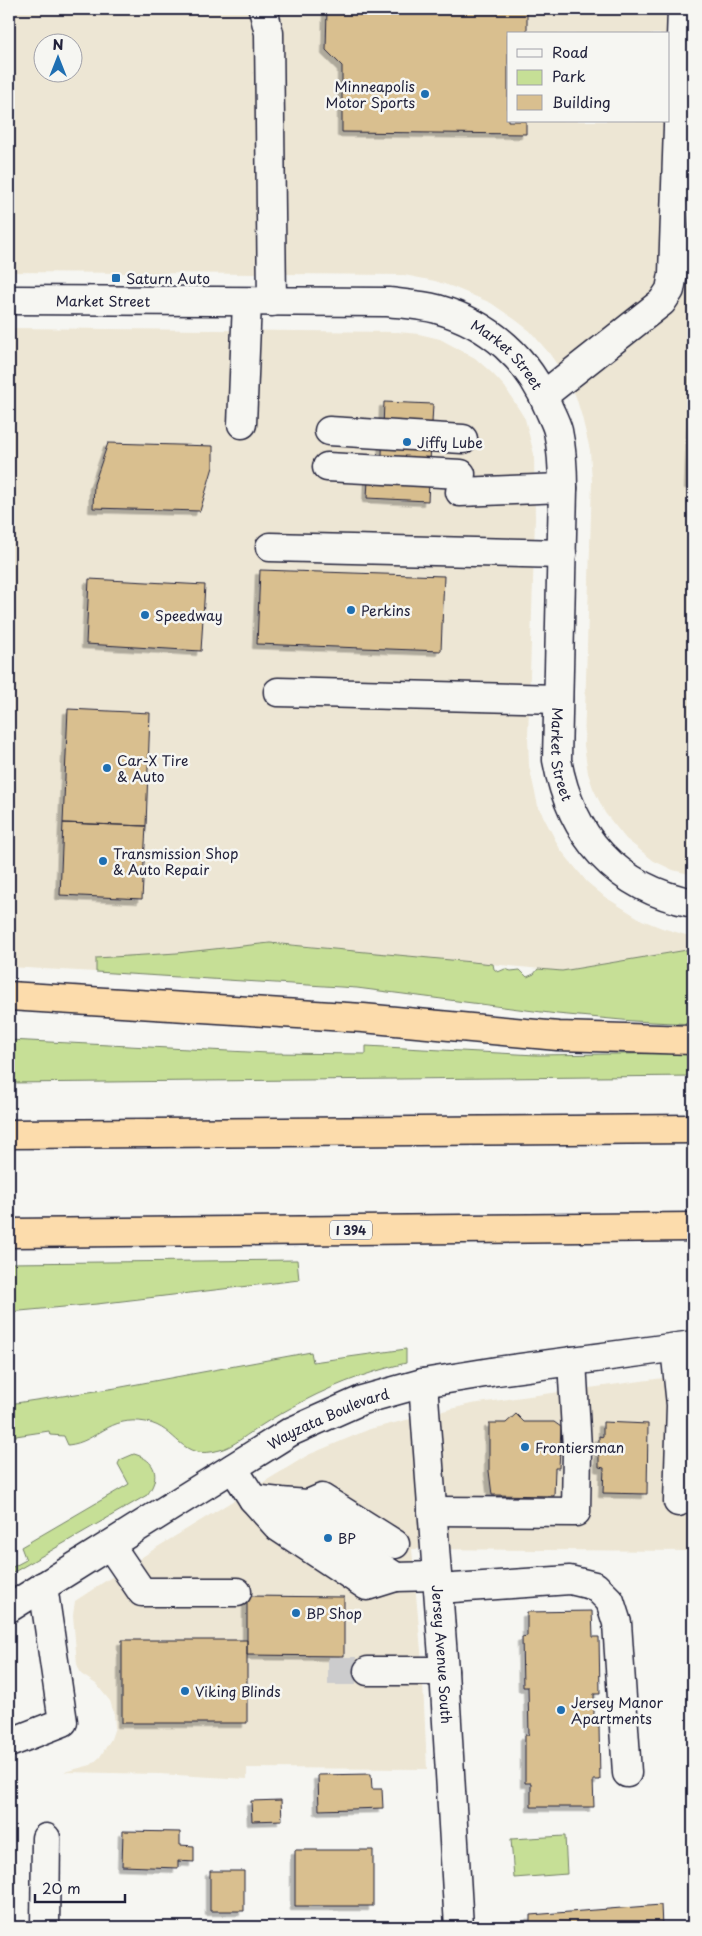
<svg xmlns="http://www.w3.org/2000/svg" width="702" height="1936" viewBox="0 0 702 1936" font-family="'Playpen Sans',sans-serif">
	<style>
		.built { fill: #ede6d4; fill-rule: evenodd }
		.green { fill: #c6df96; stroke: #748068 }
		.building { fill: #d9bf8f; stroke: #22223b; filter: url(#shadow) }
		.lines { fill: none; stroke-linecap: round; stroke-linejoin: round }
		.minor-tunnel { stroke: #cccccd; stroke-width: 28; stroke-dasharray: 28 14; stroke-linecap: butt }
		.minor-casing { stroke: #22223b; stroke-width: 31 }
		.highway-casing { stroke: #22223b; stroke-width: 31 }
		.minor { stroke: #f6f6f2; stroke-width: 28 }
		.highway { stroke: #fcdcac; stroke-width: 28 }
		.poi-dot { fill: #1f6fb2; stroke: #f6f6f2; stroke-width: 2 }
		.labels { text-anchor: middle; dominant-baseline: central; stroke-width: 5; stroke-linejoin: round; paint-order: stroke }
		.shield { fill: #f6f6f2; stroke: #626272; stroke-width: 1 }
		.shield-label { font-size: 12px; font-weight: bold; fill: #22223b }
		.poi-label { font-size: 14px; fill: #22223b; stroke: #f6f6f2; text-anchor: start }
		.street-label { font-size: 14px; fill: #22223b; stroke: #f6f6f2 }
	</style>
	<defs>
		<filter id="shadow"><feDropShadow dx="-4.5" dy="4.5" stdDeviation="0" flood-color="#0004"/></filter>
	</defs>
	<rect width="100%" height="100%" fill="#f6f6f2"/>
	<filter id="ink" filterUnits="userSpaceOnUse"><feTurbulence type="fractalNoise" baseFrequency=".02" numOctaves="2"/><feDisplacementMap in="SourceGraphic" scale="10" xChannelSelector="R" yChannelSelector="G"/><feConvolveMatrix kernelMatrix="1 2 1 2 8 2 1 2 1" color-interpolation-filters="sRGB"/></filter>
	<g filter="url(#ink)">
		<path class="built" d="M9,9H693V875L673,870L654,861L626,839L605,813L593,788L588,773L584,745L592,481L590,450L582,417L576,397L569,382L549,353L530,331L517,321L491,303L453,287L435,281L404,275L9,272ZM508,34H668V121H508ZM42,42H72V72H42Z
			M9,328L398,332L419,334L440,339L475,358L493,374L505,387L525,419L534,454L535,519L528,737L529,766L538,806L560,849L587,882L605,897L642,920L662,928L693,937V949L562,971L270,943L177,953L96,958V972L9,967Z
			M693,1374V1551L412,1549L422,1662L427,1769L247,1768V1779L159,1774L64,1772L91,1765L100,1757L111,1739L115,1727L114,1714L110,1701L96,1684L81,1674L77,1664L73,1615L75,1601L159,1546L308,1455L370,1429L471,1404Z"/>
		<path class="green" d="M270,943L493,964L494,969L498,972L505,969L511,971L520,970L527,977L534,974L538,969L562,971L693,949V1024L633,1021L557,1014L357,988L96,972V958L177,953Z
			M9,1040L268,1053L366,1054V1046L536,1055L693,1053V1076L9,1083Z
			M297,1260L299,1280L97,1304L9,1312V1263Z
			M406,1349V1363C364,1373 326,1388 289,1409C276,1416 263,1424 250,1433C241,1439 231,1447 220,1450C179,1462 179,1428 146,1422C108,1415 98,1442 68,1445L64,1436L50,1435L49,1431L9,1437V1404L116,1388L311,1352L313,1362Z
			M134,1454C156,1460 161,1477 147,1495L9,1575V1569L26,1560L21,1547L129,1484L118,1464L120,1460Z
			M565,1836L567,1874L514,1878L511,1839Z"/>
		<path class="building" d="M327,9H527V34H508V121H526V134L342,132V66L326,50Z
			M693,372V484H689Z
			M384,402L433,404L428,501L367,498L368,480H381Z
			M108,443L213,446V467L200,511L93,508L94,484Z
			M260,570L444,576L441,651L257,644Z
			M89,579L205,585L201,651L86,644Z
			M68,709L150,713L146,826L63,823Z
			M63,823L146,826L142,899L60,895Z
			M516,1414L524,1422H554L561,1427L559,1468H555L554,1496L492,1495L489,1471V1423H506Z
			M603,1422L648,1424L647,1494L603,1493L604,1468L599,1467V1436L603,1437Z
			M247,1596L344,1597V1656L247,1655Z
			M592,1611L593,1637H599L600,1694H594V1726H599L600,1780H593L594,1807H531V1783H525V1735H529L528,1687H523L522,1637L527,1636V1612Z
			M122,1640H247V1723H122Z
			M371,1774L372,1789H382L383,1808L319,1810L318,1775Z
			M281,1800L282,1820L252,1821L251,1801Z
			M123,1831L180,1832V1845L194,1846V1862L178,1861V1868L122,1866Z
			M295,1850H373V1906H295Z
			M210,1871H244V1911H210Z
			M661,1905L662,1927H530V1915Z"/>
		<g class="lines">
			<path class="minor-tunnel" d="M328,1671H368"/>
			<defs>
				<g id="minor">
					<path d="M263,9L269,33L272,302"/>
					<path id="s1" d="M9,300L388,302C404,304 421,305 437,309C490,324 529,359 549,409C552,416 556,423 558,431C562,450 563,468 563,488L557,760C571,836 616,888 693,903"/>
					<path d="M544,395L662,302L670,290L673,274L682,9"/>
					<path d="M242,424L247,302"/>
					<path d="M329,431L463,439"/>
					<path d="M327,467L461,474"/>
					<path d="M460,492L563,488"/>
					<path d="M270,547L562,554"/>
					<path d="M278,692L558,699"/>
					<path d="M675,1348L681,1405L678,1502"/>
					<path id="s2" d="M423,1383L444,1671L459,1927"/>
					<path d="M233,1468L253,1499L278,1527L367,1586L396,1577L437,1576"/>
					<path d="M253,1499L280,1502L396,1577"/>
					<path d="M280,1502L308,1504L322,1498L395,1544"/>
					<path d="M432,1511L576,1512L577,1448L572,1361"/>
					<path d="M110,1545L142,1592H237"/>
					<path d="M438,1589L570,1580L595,1586L610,1601L617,1623L627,1773"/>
					<path id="s3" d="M9,1608L290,1432L362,1400L423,1383L497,1371L693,1345"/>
					<path d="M368,1671H444"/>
					<path d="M9,1743L63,1722L43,1586"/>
					<path d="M45,1927L46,1838"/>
				</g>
				<path id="highway" d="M9,996L363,1018L558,1036L693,1040
					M9,1134L693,1129
					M9,1233L693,1227"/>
			</defs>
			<use href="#minor" class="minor-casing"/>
			<use href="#highway" class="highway-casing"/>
			<use href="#minor" class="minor"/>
			<use href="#highway" class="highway"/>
		</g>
	</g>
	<g class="poi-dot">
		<circle cx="425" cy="94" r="5"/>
		<rect x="111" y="273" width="10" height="10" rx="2.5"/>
		<circle cx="407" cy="442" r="5"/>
		<circle cx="351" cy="610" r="5"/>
		<circle cx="145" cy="615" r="5"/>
		<circle cx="107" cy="768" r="5"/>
		<circle cx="103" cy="861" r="5"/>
		<circle cx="525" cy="1447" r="5"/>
		<circle cx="328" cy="1538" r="5"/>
		<circle cx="296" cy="1613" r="5"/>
		<circle cx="185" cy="1691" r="5"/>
		<circle cx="561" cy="1710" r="5"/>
	</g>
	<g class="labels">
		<rect class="shield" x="330" y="1220.5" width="42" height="19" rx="4"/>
		<g class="shield-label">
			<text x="351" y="1230">I 394</text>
		</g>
		<g class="poi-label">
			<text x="415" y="86" text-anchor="end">Minneapolis<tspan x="415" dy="16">Motor Sports</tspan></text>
			<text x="126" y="278">Saturn Auto</text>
			<text x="417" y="442">Jiffy Lube</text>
			<text x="361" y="610">Perkins</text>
			<text x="155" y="615">Speedway</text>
			<text x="117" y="760">Car-X Tire<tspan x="117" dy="16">&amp; Auto</tspan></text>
			<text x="113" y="853">Transmission Shop<tspan x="113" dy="16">&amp; Auto Repair</tspan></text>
			<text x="535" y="1447">Frontiersman</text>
			<text x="338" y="1538">BP</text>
			<text x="306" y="1613">BP Shop</text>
			<text x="195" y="1691">Viking Blinds</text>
			<text x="571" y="1702">Jersey Manor<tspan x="571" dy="16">Apartments</tspan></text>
		</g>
		<g class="street-label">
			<text stroke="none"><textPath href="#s1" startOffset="94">Market Street</textPath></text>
			<text stroke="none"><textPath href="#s1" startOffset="514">Market Street</textPath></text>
			<text stroke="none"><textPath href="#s1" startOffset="932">Market Street</textPath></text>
			<text stroke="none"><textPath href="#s3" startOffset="372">Wayzata Boulevard</textPath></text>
			<text stroke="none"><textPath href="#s2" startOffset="272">Jersey Avenue South</textPath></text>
		</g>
	</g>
	<rect width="702" height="1936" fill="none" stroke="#f6f6f2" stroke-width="30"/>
	<rect x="15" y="15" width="672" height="1906" fill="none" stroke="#22223b" stroke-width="2" filter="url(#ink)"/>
	<rect x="507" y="32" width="162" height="90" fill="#f6f6f2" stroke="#a1a1a9"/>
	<rect x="517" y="49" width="25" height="8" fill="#f6f6f2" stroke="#a1a1a9"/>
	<text x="552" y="58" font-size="15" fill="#22223b">Road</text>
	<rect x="517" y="70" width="25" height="15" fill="#c6df96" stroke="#a1a1a9"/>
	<text x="552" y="82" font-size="15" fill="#22223b">Park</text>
	<rect x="517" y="95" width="25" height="15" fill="#d9bf8f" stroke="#a1a1a9"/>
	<text x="552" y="108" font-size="15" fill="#22223b">Building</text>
	<g transform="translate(58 58)"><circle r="24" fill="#f6f6f2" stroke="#a1a1a9"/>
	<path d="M0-4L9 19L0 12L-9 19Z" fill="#1f6fb2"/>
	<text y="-8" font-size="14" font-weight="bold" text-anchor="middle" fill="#22223b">N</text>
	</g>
	<path d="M35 1894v8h90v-8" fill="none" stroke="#22223b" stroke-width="2.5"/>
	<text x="42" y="1894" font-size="15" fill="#22223b" stroke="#f6f6f2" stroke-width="4" paint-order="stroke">20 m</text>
</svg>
